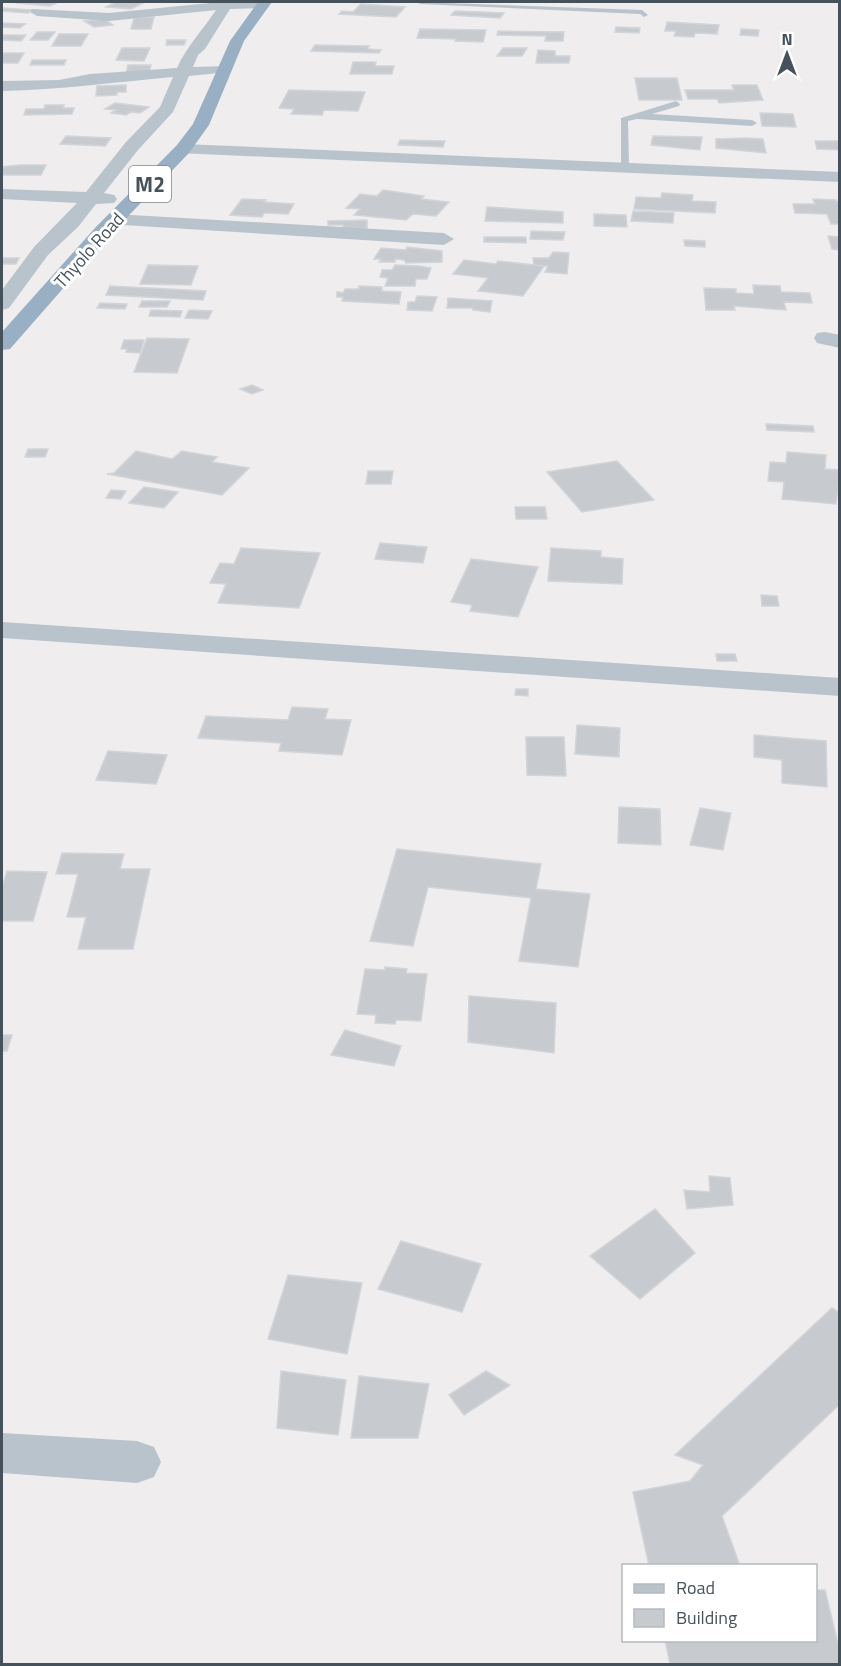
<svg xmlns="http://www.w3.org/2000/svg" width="841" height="1666" viewBox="0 0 841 1666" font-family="'Titillium Web',sans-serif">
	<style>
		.building { fill: #c7cbd0; stroke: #d1d4d9; stroke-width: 1.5 }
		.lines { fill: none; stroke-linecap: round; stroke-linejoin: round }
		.service { fill: #b9c3cb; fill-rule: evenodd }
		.minor { fill: #b9c3cb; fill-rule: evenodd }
		.trunk { fill: #99b0c4; fill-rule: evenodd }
		.labels { text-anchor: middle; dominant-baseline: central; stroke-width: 6; stroke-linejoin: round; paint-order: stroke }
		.far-street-label { font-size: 18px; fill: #46525b; stroke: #fff }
		.shield { fill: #fff; stroke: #7e868c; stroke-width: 1.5 }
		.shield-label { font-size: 21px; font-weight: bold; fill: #46525b }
	</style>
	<rect width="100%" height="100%" fill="#f0edee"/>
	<path class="building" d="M19,2H58L50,6L16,3Z
		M116,2H145L131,9L106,7Z
		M361,4L405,7L396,17L339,14L342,11L353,12Z
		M2,8L33,10L28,13L2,11Z
		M455,11L504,13L500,18L451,15Z
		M154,17L151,29H131L134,18Z
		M104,19L113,25L94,27L84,21Z
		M667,22L719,25L717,34L695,33L694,37L674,36L676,31H665Z
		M3,23L25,24L20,28L2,27Z
		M616,27L640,28L639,33L615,32Z
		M420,29L486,30L483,42L455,41L456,39L417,38Z
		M741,29L759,30L758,36L740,35Z
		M498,31L564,32L563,41H545L546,36L497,35Z
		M37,32H55L48,40H30Z
		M59,34H88L81,46H52Z
		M3,35H26L21,41L2,40Z
		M167,40H186L184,45H166Z
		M315,45L369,46L368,49L381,50L379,53L311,51Z
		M122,48H150L144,61L116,60Z
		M503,48H527L522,56H497Z
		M538,50L555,51V56H570L569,63H536Z
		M2,53H24L18,63H2Z
		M32,60H66L64,65H30Z
		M353,62H376L375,66H394L392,74H350Z
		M128,65H151L149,73L126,74Z
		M635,78H677L682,100H639Z
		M126,85V92H117V95L96,96L97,86Z
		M732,85H757L763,100L719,103L717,99H688L685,90H734Z
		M289,90L365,92L358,111L324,110L322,115L291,114L294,109L279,108Z
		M115,103L149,107L140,113L131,112L126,115L111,113L116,110L105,109Z
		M45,105H64L63,108H74L72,114L24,115L26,109H44Z
		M760,113L793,114L796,127L762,126Z
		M66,136L111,138L105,146L60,144Z
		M653,136L702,137L700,150L651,145Z
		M746,138L763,139L766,153L716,148V139Z
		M400,140L445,141L443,147L398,145Z
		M815,141H840V150L817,149Z
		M20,165H46L41,175H2V167Z
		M383,190L424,196L421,199L449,202L436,216L413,214L406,220L354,215L360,209L346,208L360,194L377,196Z
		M662,193L693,195L692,201L716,202L715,213L634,209L636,197L661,198Z
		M242,199L266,200L264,202L294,204L288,214L264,213L262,217L230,215Z
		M813,199L836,200L840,205V224H831L827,214L795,213L793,204H815Z
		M487,207L563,212V223L485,221Z
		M633,211L674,213L673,223L631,221Z
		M594,214L626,215L627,227L594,226Z
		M367,220V229H343V225H328V221Z
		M531,231L565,232L563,240L530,239Z
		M828,236L840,237V250L832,249Z
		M484,237H526V243L484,242Z
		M684,240L705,241V247L685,246Z
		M407,247L442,251V262L406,263L404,260L395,259V262H379L381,259H374L381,248L406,250Z
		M553,252L569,253L567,274L545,272L548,266L534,265L533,258H549Z
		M2,258H19L16,264H2Z
		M464,260L496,264L498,261L544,266L523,296L478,291L488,278L453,274Z
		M148,265L198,266L191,285L140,284Z
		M395,265L419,266L431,268L427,279H416L415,286H385L388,278L380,277L382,270H392Z
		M753,285L780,286L781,292L810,293L812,303L784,302L786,310L734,306L735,310H706L704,288L736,289V293L754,294Z
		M110,286L206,291L203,300L106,295Z
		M359,286L382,287V291L401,292L399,304L342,301L343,297H337V292L343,293L345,289H359Z
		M417,296L437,297L432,311L407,310L408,302H415Z
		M448,298L492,301L490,312L473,310L472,308H447Z
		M142,301H170L167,307H139Z
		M100,303L127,304L125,309L97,308Z
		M151,310L182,311L180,317L149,316Z
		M189,310L212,311L208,319L185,318Z
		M147,338L189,339L177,373L134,372Z
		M124,340H144L140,353L126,352L127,349H121Z
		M252,385L263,390L252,394L240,389Z
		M766,424L813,426L814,432L767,430Z
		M28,449H48L45,457H25Z
		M136,451L172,459L182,451L217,457L212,462L249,468L222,495L107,474L114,473Z
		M787,452L826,455L825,469L840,470L836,504L782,499L784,482L768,481L770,462L786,463Z
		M617,461L654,500L582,512L547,472Z
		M368,471H393L391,484H366Z
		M144,487L178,492L164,508L129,503Z
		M111,490L126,491L121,499L106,498Z
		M515,507H545L547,519H516Z
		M380,543L427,547L423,563L375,559Z
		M241,548L320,553L299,608L218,603L226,584L210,583L220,563L234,564Z
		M551,548L601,551V557L623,559L622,584L548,581Z
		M471,559L538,567L518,617L470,611L472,605L451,602Z
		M761,595L777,596L779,606H762Z
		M716,654H735L737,661H717Z
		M516,689H528V696L515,695Z
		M292,707L328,709L325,719L351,720L342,755L279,751L281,743L198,738L206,716L288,720Z
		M577,725L620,728L619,757L575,754Z
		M754,735L826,741L827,787L782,783V760L754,757Z
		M526,737H564L566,776L527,775Z
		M108,751L167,755L156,784L96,780Z
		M619,807L660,809L661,845L618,843Z
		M700,808L731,813L723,850L690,845Z
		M397,849L541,864L536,889L590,894L578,967L519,961L531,898L428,887L413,946L370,941Z
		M62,853L124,854L120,869H150L133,949H78L86,917H67L78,874H56Z
		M7,871L47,872L33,921H2V887Z
		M385,967L407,969L406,973L427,974L421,1021L396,1020L395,1024L375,1023L376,1015L357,1014L365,969L385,970Z
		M469,996L556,1003L554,1053L468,1042Z
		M345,1030L401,1046L394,1066L331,1055Z
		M2,1035H12L7,1051H2Z
		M709,1176L730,1178L733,1205L687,1209L684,1190L710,1192Z
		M655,1209L695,1253L640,1299L590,1256Z
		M401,1241L481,1264L462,1312L378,1289Z
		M288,1275L362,1283L347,1354L268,1339Z
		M832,1308L840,1313V1404L722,1516L740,1566H649L633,1492L690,1481L703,1465L675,1455Z
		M281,1371L346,1380L338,1435L277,1428Z
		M486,1371L510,1385L464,1415L449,1395Z
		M359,1376L429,1384L418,1438H351Z
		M816,1590H825L840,1652V1664H670L665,1640H816Z"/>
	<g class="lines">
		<path class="service" d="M417,2L642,10L648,15L644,17L640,14L420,4Z
			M676,101L680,104L679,106L652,114L752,120L757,123L752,126L637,119L628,121L629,168L621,170V118Z"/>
		<path class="minor" d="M220,2H267L269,4L262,8L230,9L205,49L198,55L193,67L229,66L232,69L229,72L189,76L173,112L138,150L104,193L114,195L117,199L114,203L96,204L78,227L48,255L9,308L2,310V290L34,247L77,203L2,199V189L86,192L126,142L160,107L173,77C116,82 59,90 2,91V81L59,80L90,74L177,68C186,47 203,30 216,10L109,21L37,16L30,12L32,9L109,13Z
			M183,144L840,172V182L177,153L174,149Z
			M114,214L444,233L454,239L444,245L107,224L105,220L107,216Z
			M825,332L840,335V348L817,343L814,338L817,333Z
			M2,622L840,678V696L2,638Z
			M2,1433L137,1441L154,1447L161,1462L154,1477L137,1483L2,1473Z"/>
		<path class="trunk" d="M258,2H272L244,41L209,125L189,153L109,236L10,349L2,350V332L95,228L177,145L193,124L230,41Z"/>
	</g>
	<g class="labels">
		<g class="far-street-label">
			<text transform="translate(89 250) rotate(-48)">Thyolo Road</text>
		</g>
		<rect class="shield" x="129" y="166" width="42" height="36" rx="4.5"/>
		<g class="shield-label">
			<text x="150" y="184">M2</text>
		</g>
	</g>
	<rect width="841" height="1666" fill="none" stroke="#46525b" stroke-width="6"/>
	<rect x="622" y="1564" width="195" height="78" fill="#ffffff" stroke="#b5babd" stroke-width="1.5"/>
	<rect x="634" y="1584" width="30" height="9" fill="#b9c3cb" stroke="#b5babd" stroke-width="1.5"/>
	<text x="676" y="1594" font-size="18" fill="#46525b">Road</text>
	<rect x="634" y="1609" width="30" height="18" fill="#c7cbd0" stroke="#b5babd" stroke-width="1.5"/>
	<text x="676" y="1624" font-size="18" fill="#46525b">Building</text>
	<g transform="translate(787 54)" stroke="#ffffff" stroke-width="4.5" paint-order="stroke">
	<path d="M0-4.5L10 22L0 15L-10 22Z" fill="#46525b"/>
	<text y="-9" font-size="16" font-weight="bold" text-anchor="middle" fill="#46525b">N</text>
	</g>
</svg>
